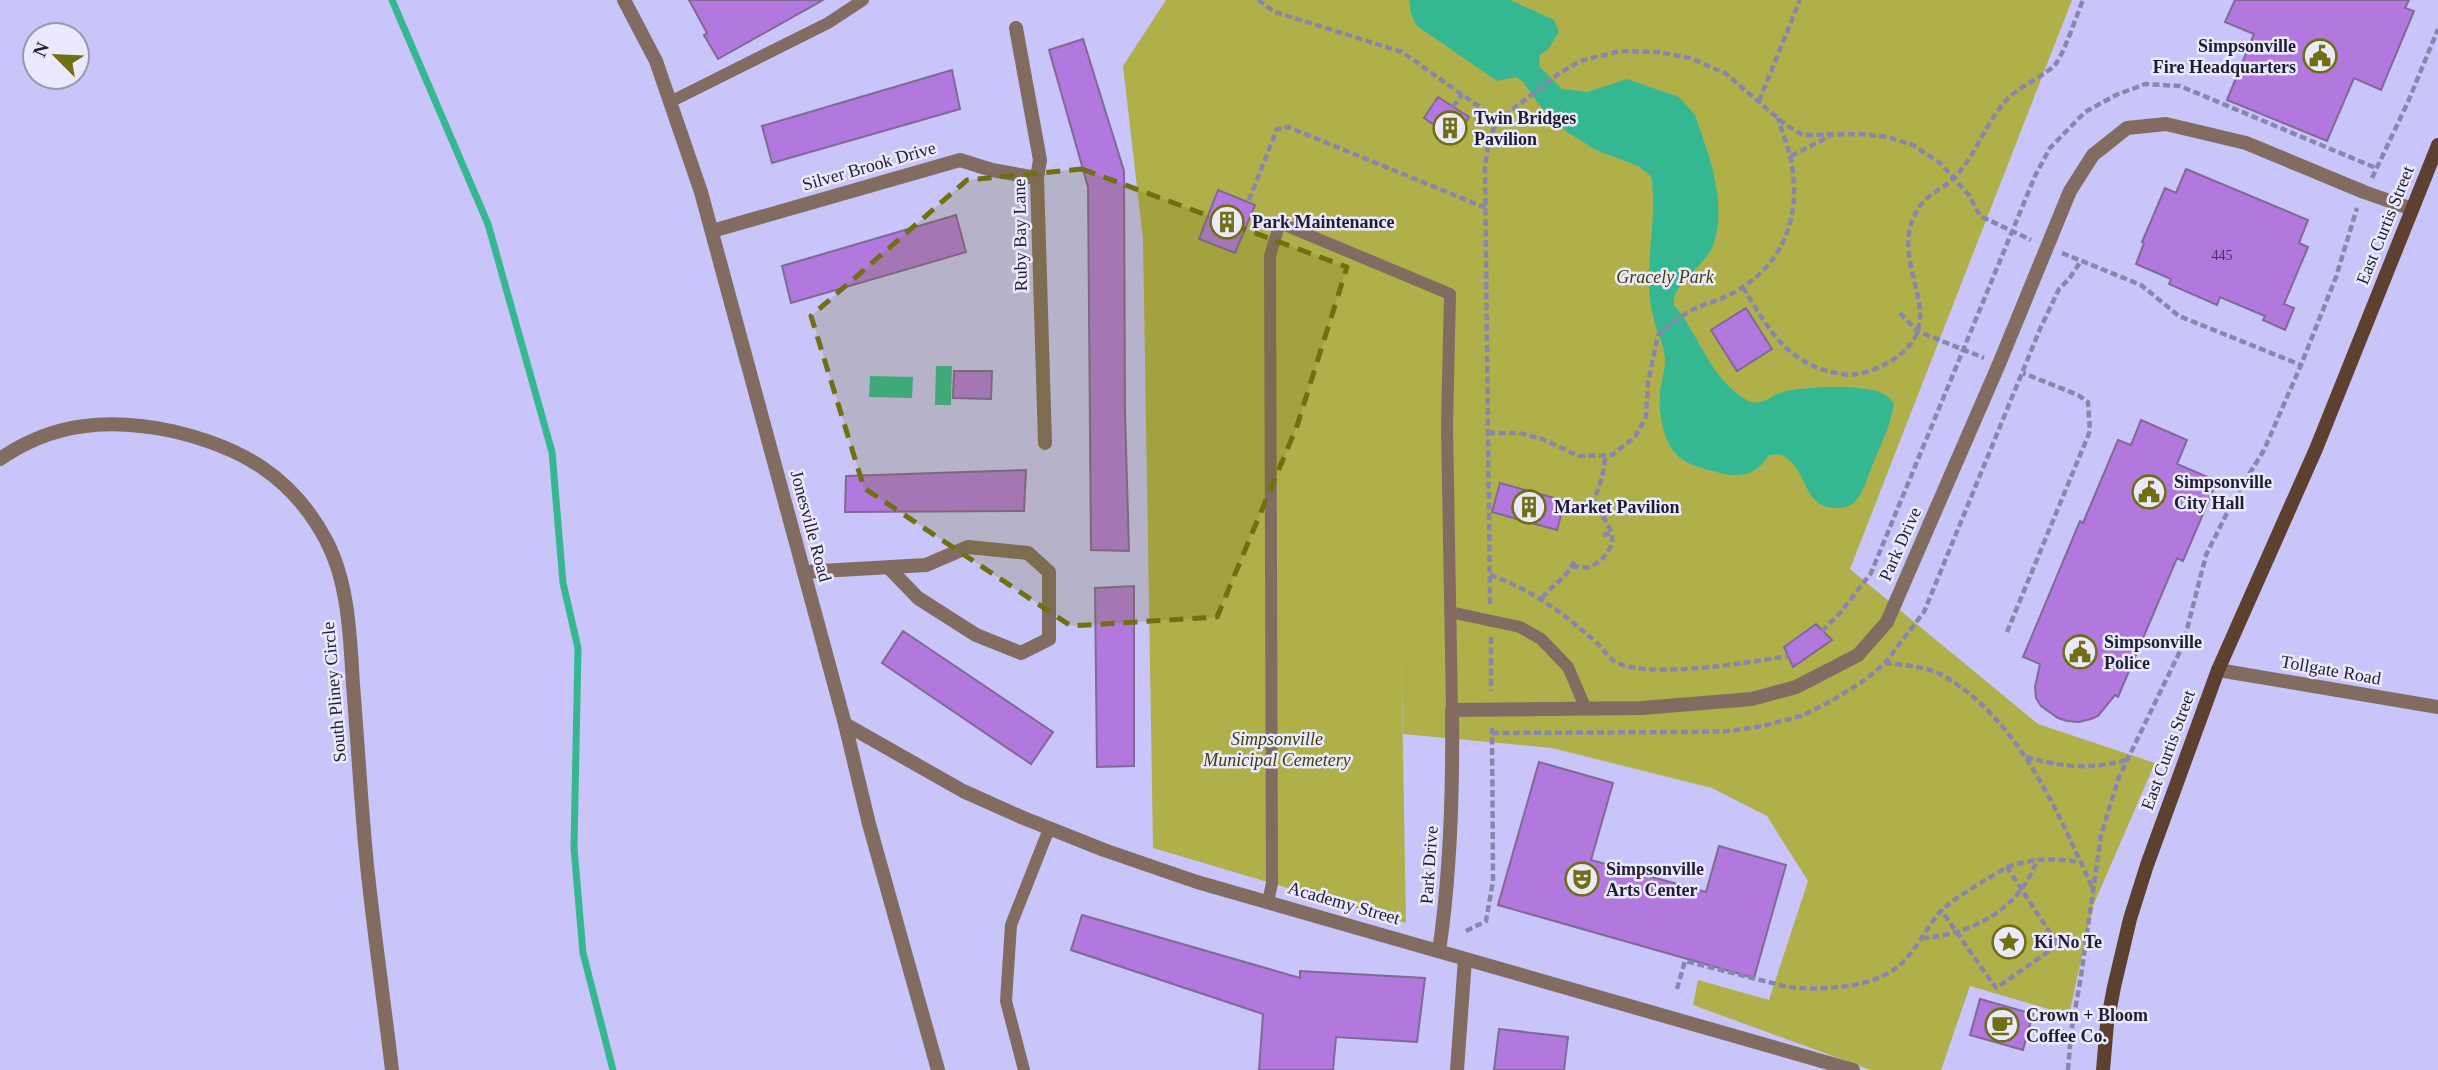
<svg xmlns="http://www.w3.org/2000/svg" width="2438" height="1070" viewBox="0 0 2438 1070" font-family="'Times New Roman',serif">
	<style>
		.green { fill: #b0b04b }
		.water { fill: #35b892 }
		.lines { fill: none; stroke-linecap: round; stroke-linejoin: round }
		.stream { stroke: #35b892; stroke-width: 7 }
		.building { fill: #b378de; stroke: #816895; stroke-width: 2 }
		.path { stroke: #8986ae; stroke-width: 4.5; stroke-dasharray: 7 3.5; stroke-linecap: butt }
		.service { stroke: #826c61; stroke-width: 12 }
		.minor { stroke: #826c61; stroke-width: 14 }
		.tertiary { stroke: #826c61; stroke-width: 14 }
		.secondary { stroke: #5e4030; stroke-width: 14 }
		.marked { fill: #706f11; fill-opacity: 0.2; stroke: #706f11; stroke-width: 5; stroke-dasharray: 14 9; stroke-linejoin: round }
		.labels { text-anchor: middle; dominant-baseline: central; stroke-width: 5; stroke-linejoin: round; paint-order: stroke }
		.number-label { font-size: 14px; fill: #44345c }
		.poi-label { font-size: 18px; font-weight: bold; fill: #1f1d30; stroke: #ebe9ff; text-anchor: start }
		.street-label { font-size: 18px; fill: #1f1d30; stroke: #ebe9ff }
		.park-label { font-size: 18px; font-style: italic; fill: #3e3e03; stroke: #ebe9ff }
	</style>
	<rect width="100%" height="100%" fill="#c9c4f9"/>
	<path class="green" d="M1166,0H2072L1850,569L2038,724L2155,763L2093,906L2069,1015L1970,986L1941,1070H1871L1693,1005L1698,980L1769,1000L1808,881L1767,816L1712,788L1552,748L1403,734L1401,638L1406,923L1153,848L1143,239L1123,66Z"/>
	<path class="water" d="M1409,0H1510L1554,20L1559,32L1549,48L1539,56L1540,67L1562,89L1587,92L1627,79L1679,97L1695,115C1709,156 1727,199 1714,243C1707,266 1671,283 1674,305C1699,334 1710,378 1745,399C1760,408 1767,398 1780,393C1799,386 1863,384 1882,393C1887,395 1890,399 1894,403C1891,427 1879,447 1871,469C1865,485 1859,508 1840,508C1804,510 1809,477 1789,460C1783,454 1777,454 1769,455C1759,472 1743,478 1724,474C1709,470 1691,467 1679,457C1663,444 1658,411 1660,392C1661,382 1665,371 1665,361C1665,345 1657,334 1654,320C1651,308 1649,294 1649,283C1648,247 1657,212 1651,176L1638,166L1596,150L1567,132L1540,106L1523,82L1516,77L1497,81L1417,26L1411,14Z
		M936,366H952L951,405H935Z
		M870,376L913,377L912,398L869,397Z"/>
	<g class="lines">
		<path class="stream" d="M392,0L488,224L552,452L563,583L578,648L574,848L583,953L613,1070"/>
	</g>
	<path class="building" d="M689,0H823L718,59L704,35L707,33Z
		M2235,0H2409L2405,8L2414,11L2381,90L2354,78L2327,141L2227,100L2254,34L2225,22Z
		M1083,39L1124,171L1125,413L1129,551L1091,550L1088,187L1049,50Z
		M952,70L960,109L772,163L762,126Z
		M1438,97L1469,117L1455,139L1424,118Z
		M2186,169L2308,220L2299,243L2308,247L2284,304L2294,308L2285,330L2263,320L2265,316L2220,297L2217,305L2169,284L2171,279L2136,264L2144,243L2142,242L2165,188L2176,193Z
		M1218,190L1255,205L1235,253L1199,239Z
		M956,215L966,252L791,303L782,266Z
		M1746,308L1772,349L1737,371L1711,330Z
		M954,371H992L991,399L953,398Z
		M2141,420L2187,440L2177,464L2217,481L2183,561L2177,558L2118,697L2115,695L2098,716L2091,719L2079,722L2067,721L2058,718L2041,706L2036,698L2035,687L2040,664L2023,657L2080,521L2083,523L2118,440L2131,445Z
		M1026,470L1024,511L845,512L846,476Z
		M1500,483L1565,501L1557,530L1492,512Z
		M1134,586V766L1097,767L1095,588Z
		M1816,624L1832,640L1793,667L1784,647Z
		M903,631L1053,732L1031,764L882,663Z
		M1539,762L1613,783L1591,860L1706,892L1719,846L1786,865L1754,978L1498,905Z
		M1082,915L1300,978V971L1425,978L1417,1042L1336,1037L1333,1070H1259L1263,1014L1071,950Z
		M1980,999L2033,1014L2023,1050L1970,1035Z
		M1499,1029L1568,1037L1564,1070H1494Z"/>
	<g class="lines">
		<path class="path" d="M1258,0L1275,12L1402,52L1498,120
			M1759,101L1800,0
			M1453,107L1462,94
			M1791,156L1830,136
			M2372,178L2408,102L2438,29
			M1249,200L1277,129L1288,127L1486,208
			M2062,253L2141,285L2179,316L2301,365
			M1743,287C1768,329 1788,366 1842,374C1856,377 1875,370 1887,363C1962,322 1880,263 1920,206C1930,192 1945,188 1956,176C1974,156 1983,131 1999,109C2013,89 2034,82 2053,67C2062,60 2077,14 2083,0
			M1900,313L1917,331L1984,358
			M1488,433H1519L1542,439L1579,456L1612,455L1635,437L1646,417L1648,383L1658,335C1667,328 1677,318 1688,312C1702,304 1719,301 1733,293C1784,265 1802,216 1791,160C1788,146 1782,132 1778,118
			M1603,535L1612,533
			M1572,566C1577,567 1584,568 1589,567C1602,563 1617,545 1611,532C1608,522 1599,512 1593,503L1602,478L1606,455
			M1490,575C1531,589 1565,614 1598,644C1603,649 1607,655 1613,660C1640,681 1753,662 1788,656
			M1542,598C1553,584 1567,578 1575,560
			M1490,604L1485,168L1489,137L1499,120L1557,75L1580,61L1620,51L1657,52L1690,58L1725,73L1786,125L1803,135L1860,134L1888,137L1913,145L1940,163L1969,195L1980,216L2031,240
			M1822,631L1841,612L1871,573L2035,176L2050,148L2085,112L2116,95L2145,84L2180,86L2376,168
			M2007,632L2090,431L2088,402L2078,395L2023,373
			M1491,637V691
			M1885,663C1904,665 1925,666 1942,675C2018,718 2058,812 2092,887
			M1492,733L1691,732L1730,731L1763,726L1801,716L1831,701L1865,680L1885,663L1924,612L2040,329L2059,289L2069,279L2081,261
			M2026,757C2064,767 2088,770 2126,760
			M2007,867C2034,858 2052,858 2080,862
			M1466,931L1486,921L1493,881L1492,728
			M1922,938C1971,935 2022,908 2037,859
			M1677,989L1685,961L1788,987C1822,991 1875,988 1901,964C1917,949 1926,928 1940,912C1950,900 1991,877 2007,867L2058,945L1996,988L1941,910
			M2068,1070L2071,1033L2081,976L2101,835L2119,777L2183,645L2206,555L2235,497L2264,450L2301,365L2336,277L2357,208"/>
		<path class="service" d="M670,102L828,23L863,0
			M1450,612L1520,627L1541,639L1568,667L1586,709
			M1268,902L1272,883L1270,256L1280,223L1450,294L1447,425L1452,710
			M1024,1070L1006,1001L1011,925L1049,829"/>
		<path class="minor" d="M1016,28L1040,160L1037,178L1045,443
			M712,231L960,160L992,170L1037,178
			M0,459C53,422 110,418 172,431C241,447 292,476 326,540C349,583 350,638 353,685C358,745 361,805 367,865C374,933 384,1002 392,1070
			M804,572L926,565L968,547L1028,553L1049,572V639L1021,653L976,635L918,598L888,567
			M2218,670L2438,707
			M845,724L963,791L1021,817L1104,850L1197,882L1853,1070
			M1439,951C1451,871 1453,790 1452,710L1642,708L1752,699L1796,687L1858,655L1887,622L1999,364L2070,191L2093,155L2127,128L2166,124L2246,143L2364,192L2412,209
			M1457,1070L1465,959"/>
		<path class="tertiary" d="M624,0L656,61L701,192L845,724L869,824L938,1070"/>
		<path class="secondary" d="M2103,1070L2107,1024L2114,987L2130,919L2147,865L2218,670L2316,449L2438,145"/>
	</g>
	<path class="marked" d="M1082,169L1347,267L1297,426L1217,617L1071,626L864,488L811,316L967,180Z"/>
	<defs>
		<symbol id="civic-ring" viewBox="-11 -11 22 22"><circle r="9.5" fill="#ebe9ff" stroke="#706f11" stroke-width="1.5"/><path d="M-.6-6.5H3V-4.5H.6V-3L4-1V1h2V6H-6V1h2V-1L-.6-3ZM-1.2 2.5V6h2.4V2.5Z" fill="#706f11"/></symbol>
		<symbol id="building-ring" viewBox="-11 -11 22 22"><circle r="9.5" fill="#ebe9ff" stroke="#706f11" stroke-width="1.5"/><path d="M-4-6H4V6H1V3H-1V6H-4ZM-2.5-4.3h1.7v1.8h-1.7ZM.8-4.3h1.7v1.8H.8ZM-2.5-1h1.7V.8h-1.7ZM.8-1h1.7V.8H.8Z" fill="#706f11"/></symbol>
		<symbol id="theatre-ring" viewBox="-11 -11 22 22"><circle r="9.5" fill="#ebe9ff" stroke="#706f11" stroke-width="1.5"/><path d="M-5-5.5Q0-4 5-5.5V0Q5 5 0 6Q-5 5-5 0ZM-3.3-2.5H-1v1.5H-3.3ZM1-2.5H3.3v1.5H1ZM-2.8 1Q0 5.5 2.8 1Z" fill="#706f11"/></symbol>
		<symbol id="sight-ring" viewBox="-11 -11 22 22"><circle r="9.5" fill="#ebe9ff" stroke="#706f11" stroke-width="1.5"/><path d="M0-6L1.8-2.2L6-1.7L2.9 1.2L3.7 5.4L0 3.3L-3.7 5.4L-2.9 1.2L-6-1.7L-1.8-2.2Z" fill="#706f11"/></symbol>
		<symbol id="cafe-ring" viewBox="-11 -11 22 22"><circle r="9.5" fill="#ebe9ff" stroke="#706f11" stroke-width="1.5"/><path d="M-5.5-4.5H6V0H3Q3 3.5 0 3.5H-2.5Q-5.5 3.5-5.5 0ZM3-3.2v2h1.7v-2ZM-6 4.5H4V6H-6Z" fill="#706f11"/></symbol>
	</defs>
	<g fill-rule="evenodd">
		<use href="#civic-ring" x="2301" y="37" width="38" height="38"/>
		<use href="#building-ring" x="1431" y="109" width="38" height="38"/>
		<use href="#building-ring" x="1208" y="203" width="38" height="38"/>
		<use href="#civic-ring" x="2130" y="473" width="38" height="38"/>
		<use href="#building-ring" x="1510" y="488" width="38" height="38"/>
		<use href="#civic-ring" x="2061" y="633" width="38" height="38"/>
		<use href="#theatre-ring" x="1563" y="860" width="38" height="38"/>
		<use href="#sight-ring" x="1990" y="923" width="38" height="38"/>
		<use href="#cafe-ring" x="1983" y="1006" width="38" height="38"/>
	</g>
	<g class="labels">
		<g class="number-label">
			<text x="2222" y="255">445</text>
		</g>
		<g class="poi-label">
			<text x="2296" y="46" text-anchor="end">Simpsonville<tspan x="2296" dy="21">Fire Headquarters</tspan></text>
			<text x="1474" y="118">Twin Bridges<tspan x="1474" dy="21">Pavilion</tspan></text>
			<text x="1252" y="222">Park Maintenance</text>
			<text x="2174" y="482">Simpsonville<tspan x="2174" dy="21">City Hall</tspan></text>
			<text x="1554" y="507">Market Pavilion</text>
			<text x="2104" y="642">Simpsonville<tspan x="2104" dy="21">Police</tspan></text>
			<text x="1606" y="869">Simpsonville<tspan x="1606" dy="21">Arts Center</tspan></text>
			<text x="2034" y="942">Ki No Te</text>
			<text x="2026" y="1015">Crown + Bloom<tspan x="2026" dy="21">Coffee Co.</tspan></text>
		</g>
		<g class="street-label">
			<text transform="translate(869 166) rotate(-16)">Silver Brook Drive</text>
			<text transform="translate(2385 225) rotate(-68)">East Curtis Street</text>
			<text transform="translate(1020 235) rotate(-91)">Ruby Bay Lane</text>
			<text transform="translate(811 526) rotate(75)">Jonesville Road</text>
			<text transform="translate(1900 544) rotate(-66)">Park Drive</text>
			<text transform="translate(2331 670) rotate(10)">Tollgate Road</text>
			<text transform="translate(334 692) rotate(-95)">South Pliney Circle</text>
			<text transform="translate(2168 750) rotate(-70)">East Curtis Street</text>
			<text transform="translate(1429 865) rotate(-86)">Park Drive</text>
			<text transform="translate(1344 903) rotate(16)">Academy Street</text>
		</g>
		<g class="park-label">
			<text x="1665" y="277">Gracely Park</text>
			<text x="1277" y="739">Simpsonville<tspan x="1277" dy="21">Municipal Cemetery</tspan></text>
		</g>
	</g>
	<g transform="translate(56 56) rotate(294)"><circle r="33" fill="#ebe9ff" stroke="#9997ac" stroke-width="2"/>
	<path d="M0-5L12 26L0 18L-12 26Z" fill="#706f11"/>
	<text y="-10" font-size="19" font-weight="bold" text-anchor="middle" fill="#1f1d30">N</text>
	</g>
</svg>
